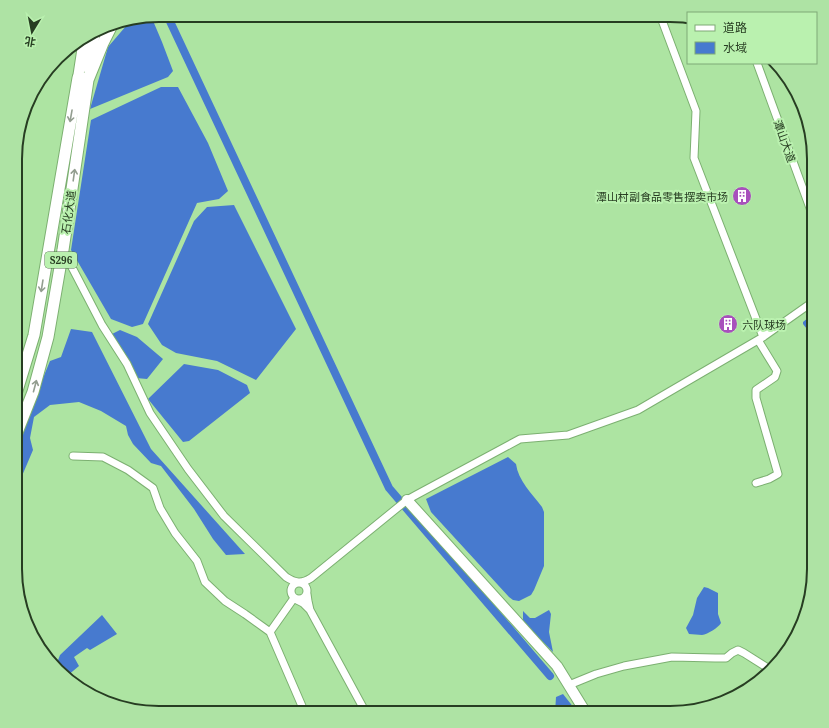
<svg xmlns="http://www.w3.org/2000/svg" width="829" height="728" viewBox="0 0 829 728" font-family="'Noto Serif','Noto Sans SC',serif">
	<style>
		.water { fill: #477acf }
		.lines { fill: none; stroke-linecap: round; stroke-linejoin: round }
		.canal { stroke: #477acf; stroke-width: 8 }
		.street-casing { stroke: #7cb071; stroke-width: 9 }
		.secondary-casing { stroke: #7cb071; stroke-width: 12 }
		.primary-casing { stroke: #7cb071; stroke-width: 13 }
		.street { stroke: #fff; stroke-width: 7 }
		.secondary { stroke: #fff; stroke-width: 10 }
		.primary { stroke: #fff; stroke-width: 11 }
		.oneway { stroke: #939e90 }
		.labels { text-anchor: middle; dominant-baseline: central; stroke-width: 4; stroke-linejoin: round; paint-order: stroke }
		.shield { fill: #baf1af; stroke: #53734c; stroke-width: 1 }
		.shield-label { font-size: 10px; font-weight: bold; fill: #273d22 }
		.street-label { font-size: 11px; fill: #273d22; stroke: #baf1af }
		.poi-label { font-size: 11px; fill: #273d22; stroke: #baf1af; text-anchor: end }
		.rim { fill: none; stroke: #273d22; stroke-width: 2 }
	</style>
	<rect width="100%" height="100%" fill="#ade4a2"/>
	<path class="water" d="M151,16L162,42L173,71L168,77L90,109L108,47L132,19Z
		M161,87H178L208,143L228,191L219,199L197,203L143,324L132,327L111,319L71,250L91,120Z
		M234,205L296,329L256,380L217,361L176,353L162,345L148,324L194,221L207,207Z
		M814,313V338L803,324V322Z
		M71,329L92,332L151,449L245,554L226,555L213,539L194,509L161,466L151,463L133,444L128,435L126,426L101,411L79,402L50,405L34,417L30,438L33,450L16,490V443L50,361L61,357Z
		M120,330L137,337L163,359L147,379L136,378L112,334Z
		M184,364L218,370L247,385L250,393L189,441L183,442L148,399Z
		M508,457L516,464C518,480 532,494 542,507L544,512V566L534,590L531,595L519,601L513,600L509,597L431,512L426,499Z
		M704,587L708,588L718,593V614L721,623C718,628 708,634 702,635C698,635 693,634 689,634L686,628L693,615L697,598Z
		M549,610L551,614L549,632L553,652L541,640L536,637L523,621V611L530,618H535Z
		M102,615L117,634L90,650L87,648L74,657L79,666L67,676L55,668L60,655Z
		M563,694L578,713H555L556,697Z"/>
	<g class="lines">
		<path class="canal" d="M167,15L389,488L550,676"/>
		<defs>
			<path id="street" d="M660,15L696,111L694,158L763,337
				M757,63L814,219
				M63,250L102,325L127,364L150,413L188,469L224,516L286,577C295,583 302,584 311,578L407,500L416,495L520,439L568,435L638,410L763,337L814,301
				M16,363L25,365
				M73,456L103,457L128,470L153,488L160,508L175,533L197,561L205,582L225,601L245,614L270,632L294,598
				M756,483L769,479L778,474L756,398V390L775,377L777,371L758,340
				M291 591a8 8 0 1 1 16 0a8 8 0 1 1-16 0Z
				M297,600L303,603L310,610L308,601L307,594
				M310,610L366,713
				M270,632L305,713
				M569,685L596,674L624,666L672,657L715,658H726L732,653L738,650L744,653L771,670"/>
			<path id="secondary" d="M89,70L95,32
				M78,78L84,39
				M407,500L557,666L586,713"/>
			<path id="primary" d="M16,394L34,335L78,78H84L88,80
				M16,435L33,392L48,337L63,250L88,80L103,43L113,23"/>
		</defs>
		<use href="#street" class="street-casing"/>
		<use href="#secondary" class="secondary-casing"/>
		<use href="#primary" class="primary-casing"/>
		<use href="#street" class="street"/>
		<use href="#secondary" class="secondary"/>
		<use href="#primary" class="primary"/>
	</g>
	<defs><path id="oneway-shaft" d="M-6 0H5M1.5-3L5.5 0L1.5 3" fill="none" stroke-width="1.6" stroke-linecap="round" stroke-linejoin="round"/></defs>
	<g class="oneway">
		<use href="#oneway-shaft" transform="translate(71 116) rotate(100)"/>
		<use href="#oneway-shaft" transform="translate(74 175) rotate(-82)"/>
		<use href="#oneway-shaft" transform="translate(42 286) rotate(99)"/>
		<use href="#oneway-shaft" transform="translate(35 386) rotate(-75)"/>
	</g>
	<defs>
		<symbol id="building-disc" viewBox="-11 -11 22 22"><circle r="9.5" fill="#a850bc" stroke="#baf1af"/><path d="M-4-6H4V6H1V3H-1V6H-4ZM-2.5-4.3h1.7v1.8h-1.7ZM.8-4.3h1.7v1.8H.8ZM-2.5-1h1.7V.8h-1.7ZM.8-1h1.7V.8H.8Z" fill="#fff"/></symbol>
	</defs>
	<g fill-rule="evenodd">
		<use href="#building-disc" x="731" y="185" width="22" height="22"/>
		<use href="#building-disc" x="717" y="313" width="22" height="22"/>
	</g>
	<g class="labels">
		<rect class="shield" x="45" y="252" width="32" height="16" rx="3"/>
		<g class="shield-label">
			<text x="61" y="260">S296</text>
		</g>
		<g class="street-label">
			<text transform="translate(785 141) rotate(70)">潭山大道</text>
			<text transform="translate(68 212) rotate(-82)">石化大道</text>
		</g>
		<g class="poi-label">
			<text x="728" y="196">潭山村副食品零售摆卖市场</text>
			<text x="742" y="324" text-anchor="start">六队球场</text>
		</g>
	</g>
	<path d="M0 0H829V728H0ZM159 22H670A137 137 0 0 1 807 159V569A137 137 0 0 1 670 706H159A137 137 0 0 1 22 569V159A137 137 0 0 1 159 22Z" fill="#aee3a4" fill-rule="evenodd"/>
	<path class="rim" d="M159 22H670A137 137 0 0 1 807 159V569A137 137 0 0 1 670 706H159A137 137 0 0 1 22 569V159A137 137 0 0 1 159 22Z"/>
	<rect x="687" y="12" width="130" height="52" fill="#baf1af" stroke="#7fa977"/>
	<rect x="695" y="25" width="20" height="6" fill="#ffffff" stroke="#7fa977"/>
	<text x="723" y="32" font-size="12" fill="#273d22">道路</text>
	<rect x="695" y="42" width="20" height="12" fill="#477acf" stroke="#7fa977"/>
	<text x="723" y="52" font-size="12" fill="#273d22">水域</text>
	<g transform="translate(32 32) rotate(190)" stroke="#baf1af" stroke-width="3" paint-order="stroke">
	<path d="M0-3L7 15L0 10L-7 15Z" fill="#273d22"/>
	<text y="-6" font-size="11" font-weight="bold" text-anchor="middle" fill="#273d22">北</text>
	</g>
</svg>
